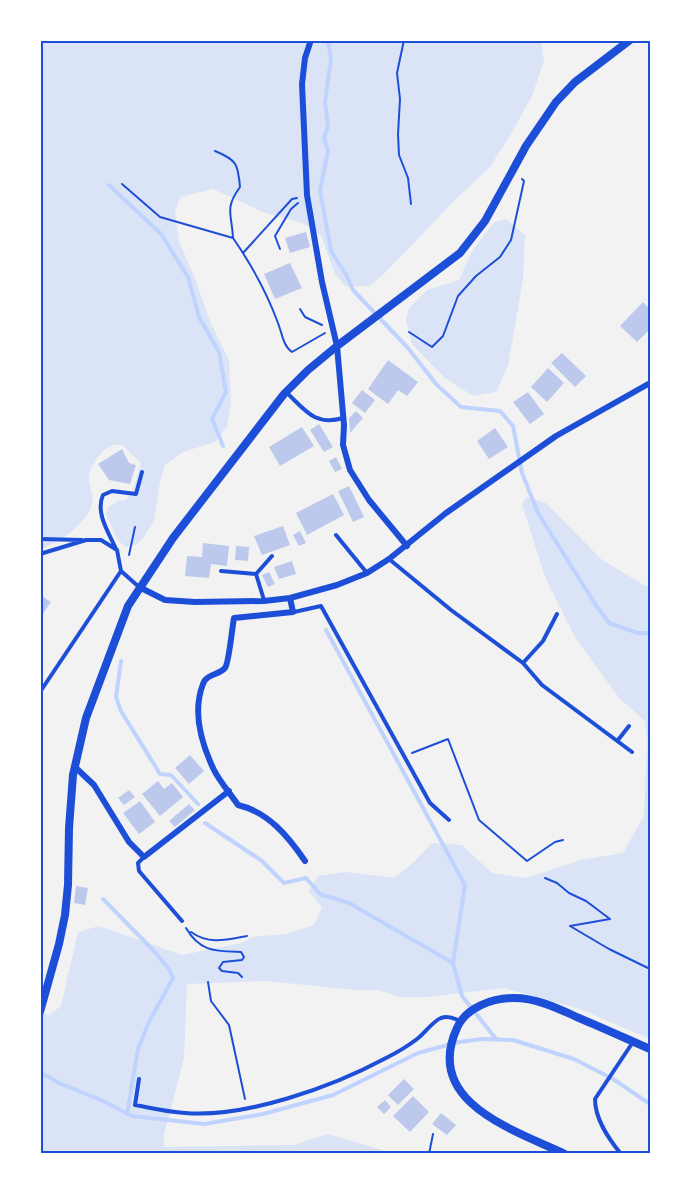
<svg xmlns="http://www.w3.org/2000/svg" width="691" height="1194" viewBox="0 0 691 1194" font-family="'Exo 2',sans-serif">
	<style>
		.green { fill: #dbe4f7 }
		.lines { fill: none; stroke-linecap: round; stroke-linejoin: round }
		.stream { stroke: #bfd3fe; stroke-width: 4 }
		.building { fill: #bdc9ec }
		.path { stroke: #1d4ed8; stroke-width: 2 }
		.service { stroke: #1d4ed8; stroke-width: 4 }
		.minor { stroke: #1d4ed8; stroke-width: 6 }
		.tertiary { stroke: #1d4ed8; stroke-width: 8 }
		.neatline { fill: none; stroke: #1d4ed8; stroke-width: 2 }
	</style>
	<rect width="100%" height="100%" fill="#f2f2f2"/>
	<path class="green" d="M41,41H541L544,61L532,96L510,136L489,168L459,196L382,276L369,286H345L335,274L321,236L302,223L265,213L213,189L180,197L175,211L179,241L195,279L210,321L229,360L231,404L227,427L215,442L183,452L165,465L160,481L154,521L143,538L136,545L125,547L117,539L106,515L108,507L118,501L126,500L133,490L141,463L122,445C118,445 112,444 109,447C98,453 88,469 89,482C90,489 94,498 92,505C84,526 61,541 41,549Z
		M506,219L525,235L523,279L508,366L496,392L473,396L445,378L412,344L406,320L409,308L427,290L459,280L472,251L494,222Z
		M526,497L546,503L601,559L644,585L650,587V1039L580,1009L504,988L429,997H400L378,990H355L266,981L187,984L184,1058L164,1135V1147L293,1145L328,1134L393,1153L41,1154V1013L49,1015L61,1006L78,932L99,926L182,955L242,943L252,937L286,934L314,925L322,908L309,891L318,876L346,872L394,878L415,861L432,843L462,845L492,873L526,878L580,860L623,853L644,816L647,743L645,721L619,698L575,637L545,577L522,504Z"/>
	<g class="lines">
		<path class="stream" d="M328,40L331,59L325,102L328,126L324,138L328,151L320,190L331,251L347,276L353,290L408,348L436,384L461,407L500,411L513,426L522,473L538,513L597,607L609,623L638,633H650
			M109,185L161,234L188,277L199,317L219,352L226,392L212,419L223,446
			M326,630L465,885L453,963L462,996L496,1039
			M121,661L116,697L121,711L160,774L171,775L198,804
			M205,823L262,861L284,883L306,878L320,894L349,903L453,963
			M103,899L152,949L169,969L173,978L149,1022L138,1049L127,1114
			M40,1072L59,1083L101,1100L132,1116L204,1124L263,1114L333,1095L418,1053L459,1042L482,1039L513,1040L574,1059L613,1079L650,1104"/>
	</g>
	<path class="building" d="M306,232L310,247L290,253L285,238Z
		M290,263L302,288L275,299L264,274Z
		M643,302L650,309V329L637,342L620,326Z
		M562,353L586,376L575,387L551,363Z
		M388,360L418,382L407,396L398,390L388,404L368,389Z
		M548,368L564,383L547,402L531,387Z
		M362,390L375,400L365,413L352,403Z
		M528,392L544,414L530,424L513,402Z
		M356,411L363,418L350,433L349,418Z
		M319,424L333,447L324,452L310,430Z
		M302,427L314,446L280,466L269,447Z
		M495,428L508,447L489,459L477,441Z
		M122,449L129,463L136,465L130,484L109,480L98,464Z
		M336,457L342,469L335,472L329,461Z
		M349,486L364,517L353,522L338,491Z
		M333,494L344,515L307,535L296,513Z
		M283,526L290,545L262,555L254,536Z
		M300,531L306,543L299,546L293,535Z
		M203,543L229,546L227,566L211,564L209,578L185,576L187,556L202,557Z
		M236,546L249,547L248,561L235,560Z
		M292,561L296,574L279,579L274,567Z
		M269,572L275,584L268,587L262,575Z
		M40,595L51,602L40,618Z
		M190,755L204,771L189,784L175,768Z
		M158,781L164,789L172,783L183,797L160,816L142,794Z
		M129,790L135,797L124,805L118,798Z
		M140,801L155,822L139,834L123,813Z
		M189,804L195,810L175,827L169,821Z
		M76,886L88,888L85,905L74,903Z
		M404,1079L414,1089L398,1105L388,1095Z
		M413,1096L429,1112L410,1132L393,1116Z
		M385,1100L391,1107L384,1114L377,1107Z
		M441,1113L456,1125L447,1135L432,1124Z"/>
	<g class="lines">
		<path class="path" d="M404,40L397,73L400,99L398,134L399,155L408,178L411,204
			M215,151C237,160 238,164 240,187C224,209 232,214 233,238
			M122,184L160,217L233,238C251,264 267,293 278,323C282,333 283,346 292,352L325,333
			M280,249L275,236L291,209L298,203
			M243,253L292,199L297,198
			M300,309L305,317L322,325
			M409,332L432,347L443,336L458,296L476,276L500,257L511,240L524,181L522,179
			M129,555L135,527
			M412,753L448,739L479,820L527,861L555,842L563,840
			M545,878L557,883L569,893L586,901L610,919L570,926L609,949L650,969
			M186,928C200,952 215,951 241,952L244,957L242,960L223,962L219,968L222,971L238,973L242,977
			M191,932C209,945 226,940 247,936
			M208,982L211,1001L229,1025L245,1099
			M429,1154L433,1134"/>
		<path class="service" d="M287,393C306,411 315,426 343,418
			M336,535L367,573
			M40,539L82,540
			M116,549C109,533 95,513 103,495L112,491L136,494L142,472
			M40,554L86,540H101L117,550L121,571L139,587
			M389,559L451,610L523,663L542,685L632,752
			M221,571L256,574L264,600
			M256,574L272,556
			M294,612L321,606L430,803L449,820
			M523,663L543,641L557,614
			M40,692L121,571
			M618,740L629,726
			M144,857L138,863L139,871L182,921
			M139,1079L135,1105C151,1108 168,1112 185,1113C246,1118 332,1087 386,1058C396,1053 408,1046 417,1039C425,1033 433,1021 441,1018C447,1016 454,1018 459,1021
			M621,1154C608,1138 595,1119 595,1099L633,1042"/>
		<path class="minor" d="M311,40L305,58L302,84L307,195L322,282L337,346L344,425L343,445L350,470L369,500L407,546
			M139,587L165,600L195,602L264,601L290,598L337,585L367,573L389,559L446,513L556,436L650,383
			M290,598L293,612L234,618C232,628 229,663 225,668C219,675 206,674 203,684C192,712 202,745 214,770C220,782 230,793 238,805C268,812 288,836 305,861
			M75,767L94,785L129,842L144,857L229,791"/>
		<path class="tertiary" d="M40,1012L59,944L65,915L68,885L69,828L73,775L86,718L128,606L173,538L284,394L308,370L337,346L460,253L485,221L526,146L556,102L575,82L630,40
			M565,1154C514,1130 423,1102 457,1028C466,1007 493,998 514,998C537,998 559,1009 579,1018C603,1028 627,1039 650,1049"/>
	</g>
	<rect width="691" height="1194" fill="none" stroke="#ffffff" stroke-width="84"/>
	<rect x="42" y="42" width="607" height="1110" class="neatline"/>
</svg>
